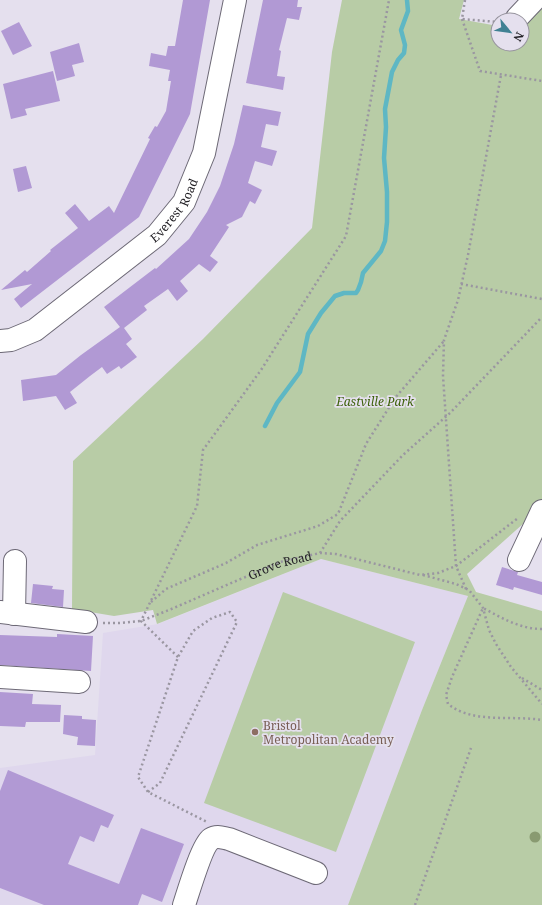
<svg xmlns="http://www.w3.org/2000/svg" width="542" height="905" viewBox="0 0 542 905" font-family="'Noto Serif',serif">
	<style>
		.built { fill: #dfd7ed }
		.green { fill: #b8cca6 }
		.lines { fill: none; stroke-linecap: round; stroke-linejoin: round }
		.stream { stroke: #5eb7c4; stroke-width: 4.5 }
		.building { fill: #b199d4 }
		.minor-casing { stroke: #6d6976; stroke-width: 24 }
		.path { stroke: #9a96a1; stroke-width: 2.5; stroke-dasharray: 2 3; stroke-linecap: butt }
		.minor { stroke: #fff; stroke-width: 22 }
		.tree { fill: #899a71 }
		.education-dot { fill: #8d6e63; stroke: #e5e0ee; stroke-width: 1.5 }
		.labels { text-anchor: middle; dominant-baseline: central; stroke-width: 3.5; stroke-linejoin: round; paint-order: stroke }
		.street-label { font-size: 12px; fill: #232126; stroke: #e5e0ee }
		.park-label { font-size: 12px; font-style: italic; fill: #3d610a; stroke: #e5e0ee }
		.education-label { font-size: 12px; fill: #785e54; stroke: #e5e0ee; text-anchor: start }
	</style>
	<rect width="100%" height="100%" fill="#e5e0ee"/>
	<path class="built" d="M321,559L468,596L422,710L348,905H0V768L95,755L103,633L158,624Z"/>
	<path class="green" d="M342,0H464L459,19L498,26V44H522V21L542,0V507L467,574L476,592L542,611V905H348L422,710L468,596L321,559L157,624L153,610L114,616L72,609L73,461L203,339L312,228L332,52Z
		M283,592L415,642L336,852L204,803Z"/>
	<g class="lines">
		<path class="stream" d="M265,426L277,403L300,372L308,334L321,313L335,296L344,293H356L358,290L361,282L363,273L381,251L385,241L387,222V192L384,158L386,127L385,109L392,72L398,60L404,53L405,45L401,30L408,11L407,0"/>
	</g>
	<path class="building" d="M183,0H210L190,114L139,217L21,308L14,299L32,284L1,290L25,270L27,272L51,251L50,250L78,228L65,213L75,204L89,221L109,206L114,213L150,139L148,138L155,126L157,127L166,111L171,81H168L170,70L149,66L151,53L166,56L168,46H175Z
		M263,0H298L297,7H302L299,20L287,18L279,50L281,51L277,76L285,77L283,90L246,83Z
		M19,22L32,46L13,55L1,31Z
		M79,43L84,62L72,65L75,76L57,81L50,52Z
		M53,71L60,101L25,109L27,115L11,119L3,84Z
		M243,105L281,112L278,126L266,124L261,147L277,151L272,166L255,161L248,183L262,190L255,204L250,201L242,217L226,225L229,227L210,256L218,262L210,272L199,264L180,281L188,291L177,301L168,289L144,306L147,310L124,328L132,339L126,344L137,357L121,369L119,366L107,374L102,367L90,376L70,392L77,403L65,410L56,396L23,401L21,380L56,375L81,355L120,327L104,307L155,268L156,269L189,239L207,212L220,186L234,144Z
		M26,166L32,188L18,192L13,169Z
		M502,567L518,572L517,575L542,582V595L514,587L513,590L496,585Z
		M33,584L53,586L52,589L64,590L63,607L31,603Z
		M57,634L93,636L91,671L0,665V635L57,637Z
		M0,692L33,694L32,704L61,705L60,722H26L25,727L0,726Z
		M64,715L82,716V719L96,720L95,746L77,745L78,737L63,734Z
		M8,770L114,815L108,828L101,825L94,842L80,836L68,864L119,884L141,828L184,844L162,902L142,894L138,905H44L0,888V791Z"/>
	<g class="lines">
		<defs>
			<g id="minor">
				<path d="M517,18L534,0"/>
				<path id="s2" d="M0,341L11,340L35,330L157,235L184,202L204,153L235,0"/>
				<path d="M519,560L542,511"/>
				<path d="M0,612L86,622"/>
				<path d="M14,614L15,561"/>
				<path d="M0,677L79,682"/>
				<path d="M184,905C188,893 202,845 211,839C217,835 223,838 229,839L316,873"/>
			</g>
		</defs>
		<use href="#minor" class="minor-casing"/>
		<g class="path">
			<path d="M465,0L462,19L498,22"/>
			<path d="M462,19L480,71L542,81"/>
			<path d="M461,284L542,299"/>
			<path d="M320,553L340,521L403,455L450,413L542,317"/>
			<path d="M423,575L456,584L469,590L483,608L489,630L496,644L511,667L542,704"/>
			<path d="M466,589L456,566L443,376L444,340L458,300L468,255L501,75"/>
			<path d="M151,602L166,589L226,563L257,545L318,526L338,514L366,444L395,398L444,341"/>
			<path id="s1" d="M103,623H119L141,621L169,610L280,562L320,553L336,554L420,575L438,573L456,566L518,518"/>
			<path d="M542,629C520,629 502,618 483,608L452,677L446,695L448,704C473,724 511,715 542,720"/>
			<path d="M178,657L141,621L197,506L203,450L261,370L346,236L389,0"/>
			<path d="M522,678L542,690"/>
			<path d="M148,792L160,783L237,622L230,612L212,618L193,631L178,657L138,777L148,792L207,822"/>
			<path d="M415,905L471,748"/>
		</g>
		<use href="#minor" class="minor"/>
	</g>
	<circle class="tree" cx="535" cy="837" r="5.5"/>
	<circle class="education-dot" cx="255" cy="732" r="4"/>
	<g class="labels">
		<g class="street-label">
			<text stroke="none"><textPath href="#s2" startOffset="222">Everest Road</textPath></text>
			<text stroke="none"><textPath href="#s1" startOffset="188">Grove Road</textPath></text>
		</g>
		<g class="park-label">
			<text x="375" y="401">Eastville Park</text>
		</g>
		<g class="education-label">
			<text x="263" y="725">Bristol<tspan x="263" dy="14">Metropolitan Academy</tspan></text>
		</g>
	</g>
	<g transform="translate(510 32) rotate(119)"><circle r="19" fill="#e5e0ee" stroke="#97949e"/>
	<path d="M0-3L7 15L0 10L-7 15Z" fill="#408193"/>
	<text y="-6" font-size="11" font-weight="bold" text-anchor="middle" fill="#232126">N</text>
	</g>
</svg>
